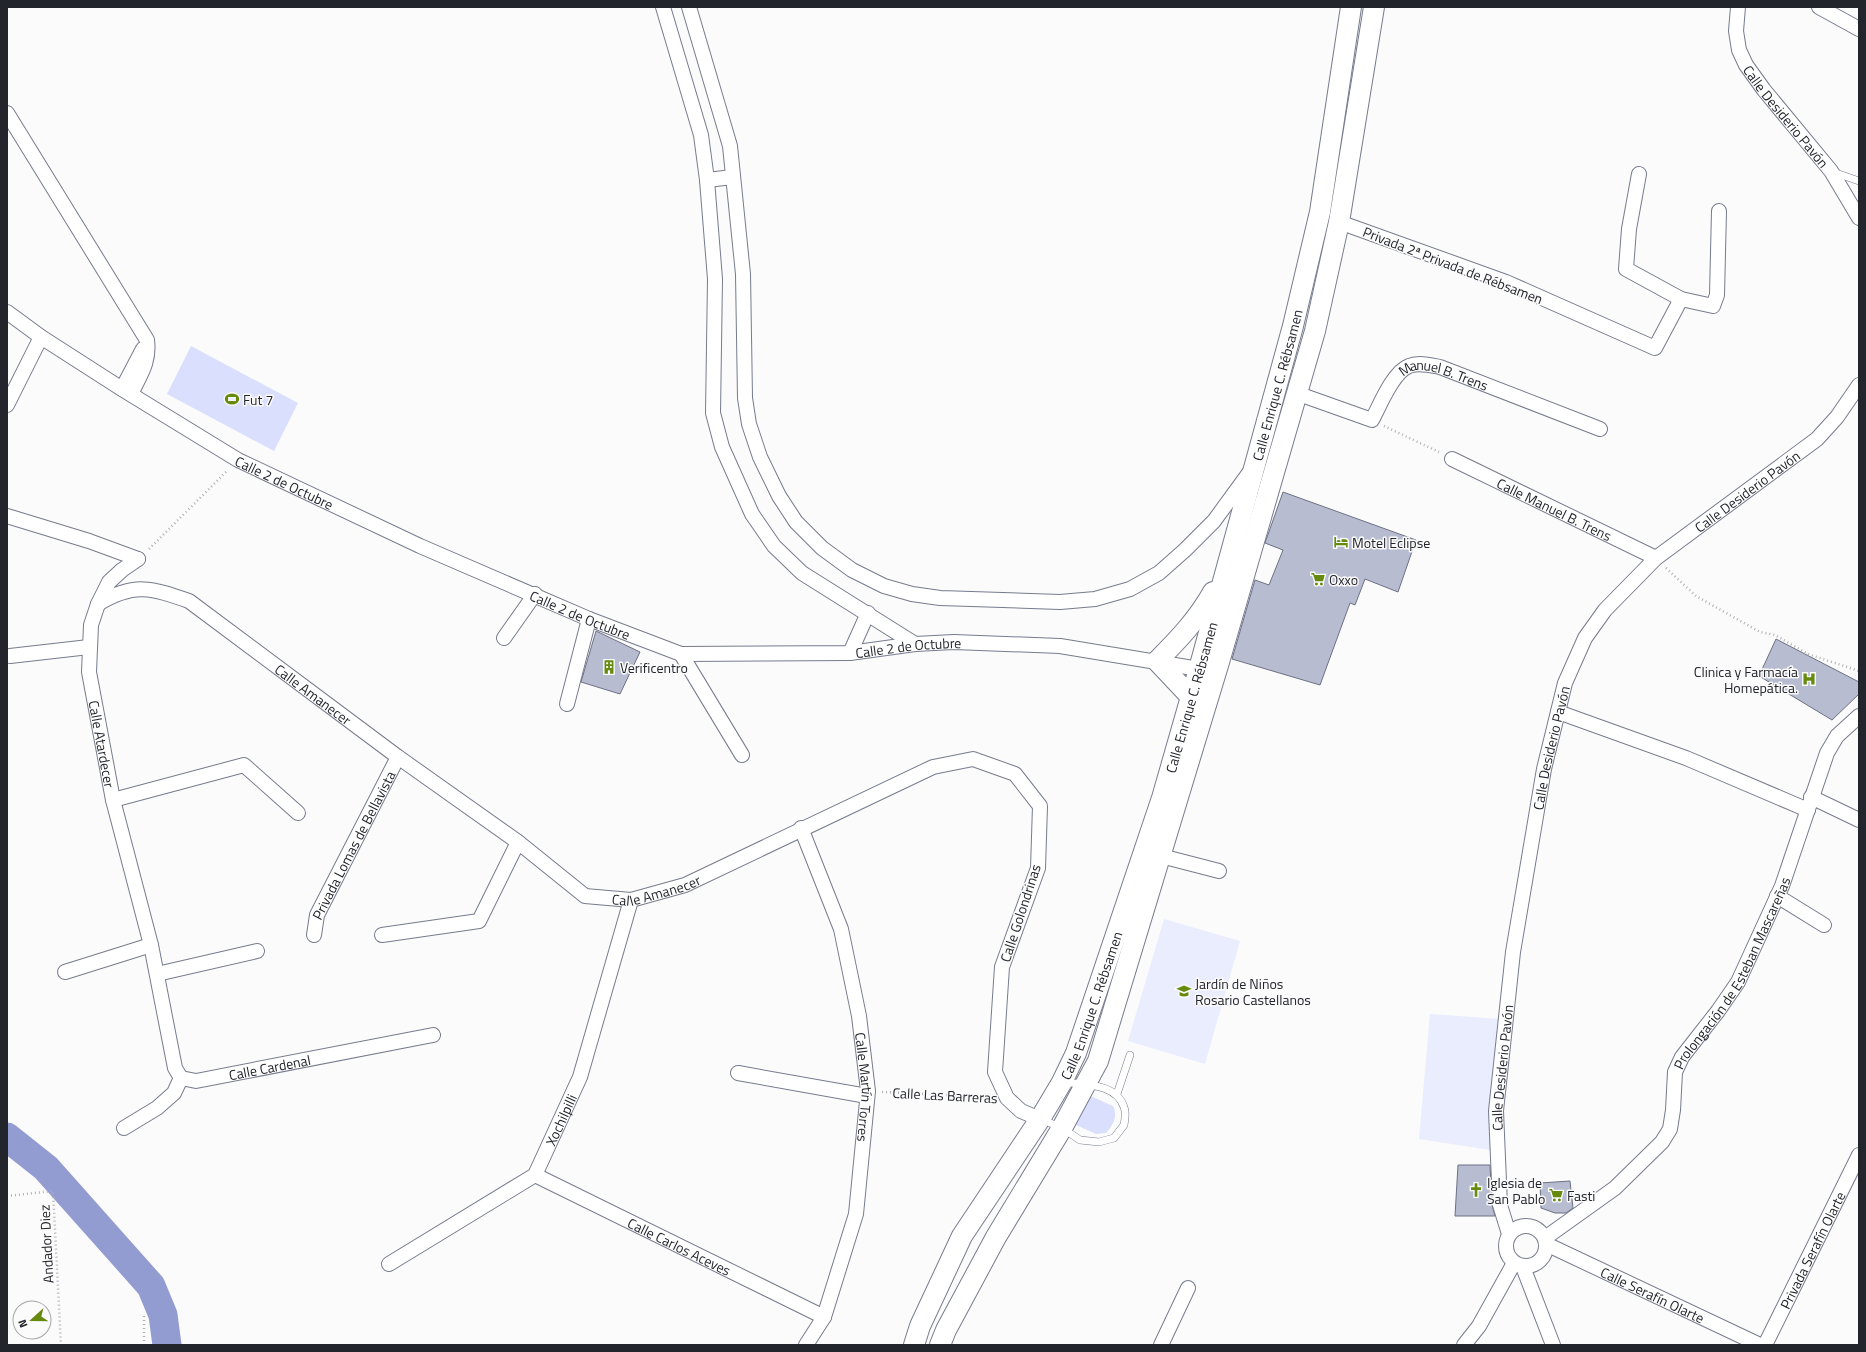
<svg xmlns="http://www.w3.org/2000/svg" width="1866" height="1352" viewBox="0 0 1866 1352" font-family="'Titillium Web',sans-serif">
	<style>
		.built { fill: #e9edfe }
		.green { fill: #d9dffc }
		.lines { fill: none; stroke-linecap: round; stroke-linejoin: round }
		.river { stroke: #929cd1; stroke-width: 29 }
		.building { fill: #b7bcd1; stroke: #6d7184 }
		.lane-casing { stroke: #777b8e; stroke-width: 8 }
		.street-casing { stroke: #777b8e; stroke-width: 16 }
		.secondary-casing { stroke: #777b8e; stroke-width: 22 }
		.path { stroke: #b1b1b4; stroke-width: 2.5; stroke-dasharray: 1 3; stroke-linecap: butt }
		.lane { stroke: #fff; stroke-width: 7 }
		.street { stroke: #fff; stroke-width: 14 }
		.secondary { stroke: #fff; stroke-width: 20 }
		.labels { text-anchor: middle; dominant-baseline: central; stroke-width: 3; stroke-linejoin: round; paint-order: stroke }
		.street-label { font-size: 14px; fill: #23252c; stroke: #fbfbfb }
		.poi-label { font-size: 14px; fill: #23252c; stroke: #fbfbfb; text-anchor: start }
	</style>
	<rect width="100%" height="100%" fill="#fbfbfb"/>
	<path class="built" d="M1164,919L1240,941L1205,1064L1128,1041Z
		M1430,1014L1501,1019L1490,1150L1419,1139Z"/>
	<path class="green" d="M191,346L298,403L274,451L167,394Z
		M1088,1095L1113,1106C1118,1117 1113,1125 1106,1133L1096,1134L1074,1124Z"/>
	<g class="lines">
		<path class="river" d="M7,1137L46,1168L151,1286L163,1315L167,1345"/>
	</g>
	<path class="building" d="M1283,492L1416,540L1398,592L1365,579L1355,605L1350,603L1320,685L1232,659L1255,580L1269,585L1283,550L1265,543Z
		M596,631L640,652L620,694L581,682Z
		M1776,639L1859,682V694L1832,720L1759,676Z
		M1458,1165H1490L1492,1205L1495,1216H1455Z
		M1570,1181L1573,1208L1566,1213H1555L1541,1208L1540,1183Z"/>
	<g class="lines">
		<defs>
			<path id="lane" d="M1833,172L1859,181
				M1117,1094L1130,1055
				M1041,1119L1062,1128L1080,1140L1099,1142L1114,1138L1124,1125C1125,1120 1126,1112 1124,1107C1116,1083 1085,1085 1064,1082"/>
			<g id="street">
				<path d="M663,7L701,135L707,180L715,279L713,413L722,447L752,514L774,546L802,573L915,644"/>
				<path d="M689,7L730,146L743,274L745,398L749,424L760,457L779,496L796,522L822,548L852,570L884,586L912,594L940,598L1060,602L1095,599L1130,589L1159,573L1185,550L1214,521L1249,473"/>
				<path id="s1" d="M1738,7L1736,31L1739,50L1746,65L1764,90L1831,171L1859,218"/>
				<path d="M1819,7L1859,29"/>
				<path d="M7,113L147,340C150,362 140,375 131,394"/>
				<path d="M1639,174L1629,229L1626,269L1681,299L1713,306L1717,295L1719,211"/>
				<path d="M707,180L733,177"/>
				<path d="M1339,222L1506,282L1655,348L1681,299"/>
				<path id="s2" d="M7,312L41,337L122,389L238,460L420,546L589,619L681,654L850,653L915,644L954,642L1060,646L1199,669L1207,666"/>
				<path d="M122,389L143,349"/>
				<path id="s3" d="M1296,393L1372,420C1380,405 1393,372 1409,366C1418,362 1430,365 1440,367L1600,429"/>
				<path d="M7,405L41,337"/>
				<path id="s4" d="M1452,459L1656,558"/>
				<path d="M7,516L89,541L138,559"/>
				<path id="s5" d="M138,559L122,570L109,582L98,604L91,625L89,672L113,800L151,945L175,1068L181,1078"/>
				<path id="s6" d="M98,604C134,582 152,588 189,601L398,757L518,842L585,896L631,900L685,885L933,767L973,759L1015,774L1040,806L1038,868L1002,967L995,1072L1007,1098L1021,1111L1040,1119"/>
				<path d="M504,638L535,594"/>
				<path d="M850,653L868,613"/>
				<path d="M681,654L742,755"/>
				<path d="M10,656L89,647"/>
				<path d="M567,704L589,619"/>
				<path d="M1558,712L1686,758L1808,810"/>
				<path d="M1811,797L1859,820"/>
				<path d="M113,800L244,765L298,813"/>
				<path id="s7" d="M801,828L841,929L859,1016L868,1091L856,1214L824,1317L806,1345"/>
				<path d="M1161,856L1219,871"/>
				<path d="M1777,896L1824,925"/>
				<path id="s8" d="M314,935L317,915L398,757"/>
				<path d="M382,935L479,921L518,842"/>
				<path d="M65,972L151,945"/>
				<path d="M157,974L257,951"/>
				<path d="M738,1073L867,1096"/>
				<path id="s9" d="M124,1128L157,1108L174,1093L181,1078L196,1081L433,1035"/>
				<path id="s10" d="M535,1175L824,1317"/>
				<circle cx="1526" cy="1246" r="20"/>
				<path id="s11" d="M1509,1234L1500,1205L1496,1111L1513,952L1544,769L1565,683L1585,638L1605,610L1656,558L1817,439L1837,417L1859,385"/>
				<path id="s12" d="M1545,1238L1615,1188L1662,1142L1670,1129L1673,1110L1675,1072L1682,1057L1718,1011L1738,982L1782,886L1827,753L1837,736L1859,716"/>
				<path id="s13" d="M1546,1244L1760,1345"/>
				<path id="s14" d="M389,1264L535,1175L580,1077L631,900"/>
				<path d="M1523,1267L1553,1345"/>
				<path d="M1161,1345L1188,1288"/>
				<path d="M1464,1345L1479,1326L1514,1263"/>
				<path id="s15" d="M1765,1345L1859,1155"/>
			</g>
			<g id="secondary">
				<path d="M1190,696L1157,661C1178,640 1198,619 1213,592"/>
				<path id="s16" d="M914,1345L920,1326L962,1236L1040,1119L1062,1082L1076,1053L1162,798L1199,669L1293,326L1320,212L1351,7"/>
				<path d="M940,1345L946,1330L996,1237L1062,1128L1098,1061L1219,662L1315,331L1339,222L1374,7"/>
			</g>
		</defs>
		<use href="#lane" class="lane-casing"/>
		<use href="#street" class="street-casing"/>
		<use href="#secondary" class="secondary-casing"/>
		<path class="path" d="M1384,426L1439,452
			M149,549L227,471
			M1666,568L1696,596L1760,632L1775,635L1808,654L1859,671
			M882,1092L991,1097
			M7,1196L53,1191L61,1345
			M144,1345V1313"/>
		<use href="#lane" class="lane"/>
		<use href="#street" class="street"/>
		<use href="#secondary" class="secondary"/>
	</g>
	<defs>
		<symbol id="stadium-bare" viewBox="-9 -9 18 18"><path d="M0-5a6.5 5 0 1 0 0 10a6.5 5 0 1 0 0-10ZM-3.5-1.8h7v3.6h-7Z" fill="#668a0e" stroke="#fbfbfb" stroke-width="2.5" paint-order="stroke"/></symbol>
		<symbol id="hotel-bare" viewBox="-9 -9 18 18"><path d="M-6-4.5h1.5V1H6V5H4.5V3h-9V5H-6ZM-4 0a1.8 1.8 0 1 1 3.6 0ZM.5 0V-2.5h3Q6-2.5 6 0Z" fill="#668a0e" stroke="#fbfbfb" stroke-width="2.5" paint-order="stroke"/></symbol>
		<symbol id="supermarket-bare" viewBox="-9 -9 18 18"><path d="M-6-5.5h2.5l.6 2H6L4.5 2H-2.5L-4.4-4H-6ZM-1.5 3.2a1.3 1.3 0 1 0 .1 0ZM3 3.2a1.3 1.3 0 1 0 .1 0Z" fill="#668a0e" stroke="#fbfbfb" stroke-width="2.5" paint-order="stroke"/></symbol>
		<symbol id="building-bare" viewBox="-9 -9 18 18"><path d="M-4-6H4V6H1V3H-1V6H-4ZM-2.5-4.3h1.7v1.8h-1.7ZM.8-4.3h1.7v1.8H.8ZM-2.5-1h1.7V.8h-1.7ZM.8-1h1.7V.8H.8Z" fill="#668a0e" stroke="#fbfbfb" stroke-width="2.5" paint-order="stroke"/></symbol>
		<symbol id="hospital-bare" viewBox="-9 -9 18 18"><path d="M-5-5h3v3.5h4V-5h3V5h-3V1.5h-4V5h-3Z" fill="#668a0e" stroke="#fbfbfb" stroke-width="2.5" paint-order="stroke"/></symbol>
		<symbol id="school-bare" viewBox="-9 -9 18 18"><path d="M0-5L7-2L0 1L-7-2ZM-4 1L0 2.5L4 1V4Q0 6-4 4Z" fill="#668a0e" stroke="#fbfbfb" stroke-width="2.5" paint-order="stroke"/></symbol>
		<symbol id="church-bare" viewBox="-9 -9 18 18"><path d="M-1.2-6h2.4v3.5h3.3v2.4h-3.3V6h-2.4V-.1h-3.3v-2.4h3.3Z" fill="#668a0e" stroke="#fbfbfb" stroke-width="2.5" paint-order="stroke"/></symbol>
	</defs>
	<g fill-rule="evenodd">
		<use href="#stadium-bare" x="222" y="389" width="20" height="20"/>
		<use href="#hotel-bare" x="1331" y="532" width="20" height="20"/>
		<use href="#supermarket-bare" x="1308" y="569" width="20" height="20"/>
		<use href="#building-bare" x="599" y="657" width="20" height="20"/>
		<use href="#hospital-bare" x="1799" y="669" width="20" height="20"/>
		<use href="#school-bare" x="1174" y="981" width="20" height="20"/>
		<use href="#church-bare" x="1466" y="1180" width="20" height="20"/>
		<use href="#supermarket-bare" x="1546" y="1185" width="20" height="20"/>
	</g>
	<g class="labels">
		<g class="street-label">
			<text stroke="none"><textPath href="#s1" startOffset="125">Calle Desiderio Pavón</textPath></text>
			<text transform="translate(1453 265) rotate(21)">Privada 2ª Privada de Rébsamen</text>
			<text stroke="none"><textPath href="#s3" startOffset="183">Manuel B. Trens</textPath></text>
			<text stroke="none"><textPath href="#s16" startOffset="1033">Calle Enrique C. Rébsamen</textPath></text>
			<text stroke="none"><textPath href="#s2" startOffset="326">Calle 2 de Octubre</textPath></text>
			<text stroke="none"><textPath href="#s11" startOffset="828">Calle Desiderio Pavón</textPath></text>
			<text stroke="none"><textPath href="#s4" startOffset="114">Calle Manuel B. Trens</textPath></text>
			<text stroke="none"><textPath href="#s2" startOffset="650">Calle 2 de Octubre</textPath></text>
			<text stroke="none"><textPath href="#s2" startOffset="986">Calle 2 de Octubre</textPath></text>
			<text stroke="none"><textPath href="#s6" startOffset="251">Calle Amanecer</textPath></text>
			<text stroke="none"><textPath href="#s16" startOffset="709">Calle Enrique C. Rébsamen</textPath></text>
			<text stroke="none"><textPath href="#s5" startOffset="204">Calle Atardecer</textPath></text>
			<text stroke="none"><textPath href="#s11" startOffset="492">Calle Desiderio Pavón</textPath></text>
			<text stroke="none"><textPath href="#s8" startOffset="99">Privada Lomas de Bellavista</textPath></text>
			<text stroke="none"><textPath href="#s6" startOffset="662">Calle Amanecer</textPath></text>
			<text transform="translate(1020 913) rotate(-72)">Calle Golondrinas</text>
			<text stroke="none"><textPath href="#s12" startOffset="339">Prolongación de Esteban Mascareñas</textPath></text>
			<text stroke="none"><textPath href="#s16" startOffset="385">Calle Enrique C. Rébsamen</textPath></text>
			<text stroke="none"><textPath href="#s9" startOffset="168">Calle Cardenal</textPath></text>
			<text stroke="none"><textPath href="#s11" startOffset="168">Calle Desiderio Pavón</textPath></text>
			<text stroke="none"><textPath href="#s7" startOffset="269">Calle Martín Torres</textPath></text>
			<text transform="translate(945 1095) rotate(3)">Calle Las Barreras</text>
			<text stroke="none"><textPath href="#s14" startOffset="232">Xochilpilli</textPath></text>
			<text transform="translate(46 1244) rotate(-93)">Andador Diez</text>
			<text stroke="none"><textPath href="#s10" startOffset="161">Calle Carlos Aceves</textPath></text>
			<text stroke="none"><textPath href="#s15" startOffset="106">Privada Serafín Olarte</textPath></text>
			<text stroke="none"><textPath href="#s13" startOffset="118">Calle Serafín Olarte</textPath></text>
		</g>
		<g class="poi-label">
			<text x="243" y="399">Fut 7</text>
			<text x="1352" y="542">Motel Eclipse</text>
			<text x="1329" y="579">Oxxo</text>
			<text x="620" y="667">Verificentro</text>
			<text x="1798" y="671" text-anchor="end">Clinica y Farmacía<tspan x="1798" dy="16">Homepática.</tspan></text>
			<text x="1195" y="983">Jardín de Niños<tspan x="1195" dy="16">Rosario Castellanos</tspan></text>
			<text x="1487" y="1182">Iglesia de<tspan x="1487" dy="16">San Pablo</tspan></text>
			<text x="1567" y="1195">Fasti</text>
		</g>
	</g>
	<rect width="1866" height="1352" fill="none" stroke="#23252c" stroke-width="16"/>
	<g transform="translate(32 1320) rotate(249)"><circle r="19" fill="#fbfbfb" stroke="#a5a5a8"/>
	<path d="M0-3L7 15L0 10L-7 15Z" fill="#668a0e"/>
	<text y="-6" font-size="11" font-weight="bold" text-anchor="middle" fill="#23252c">N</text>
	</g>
</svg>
